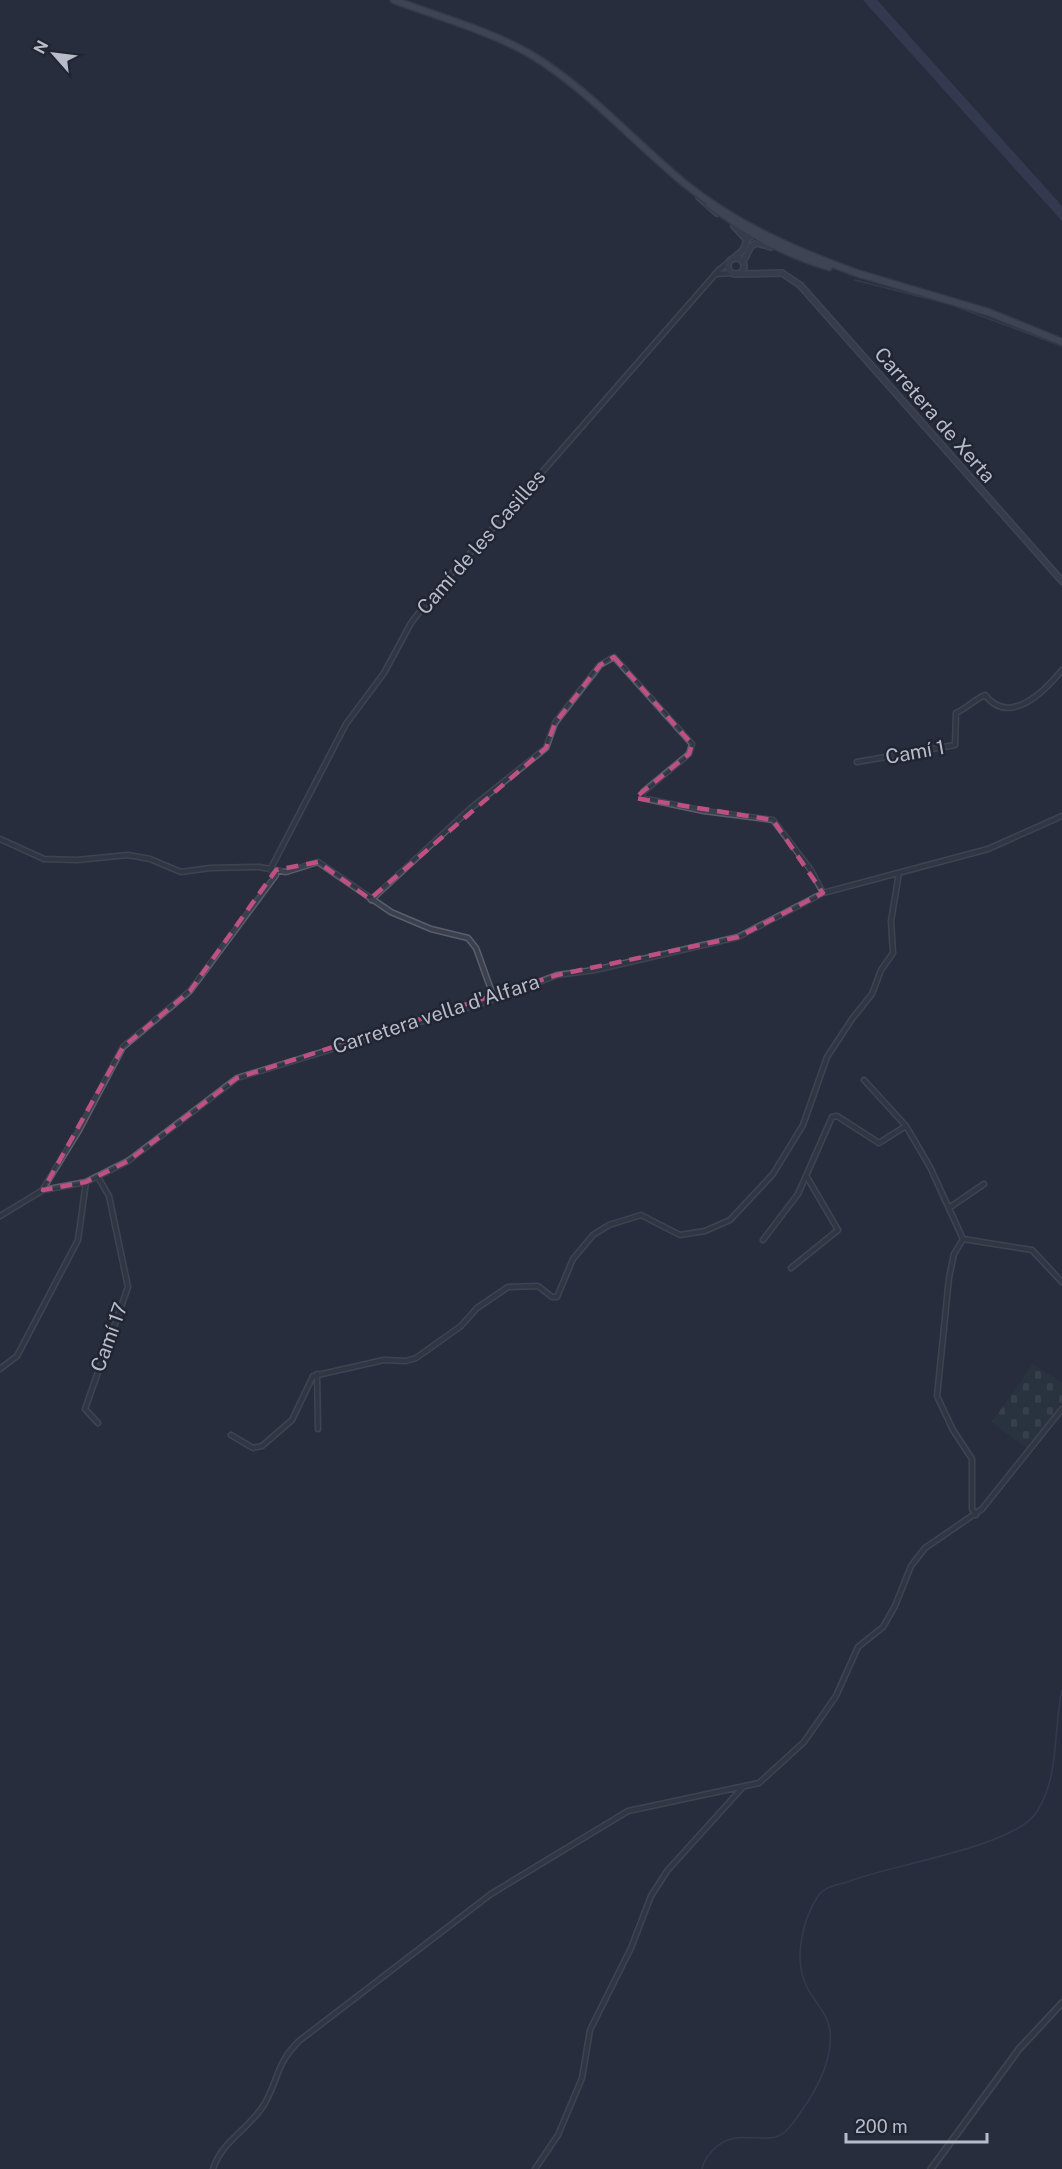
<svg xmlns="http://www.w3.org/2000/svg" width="1062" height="2169" viewBox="0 0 1062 2169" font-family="'Public Sans',sans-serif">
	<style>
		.cemetery { fill: url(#cemetery-stones) }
		.water { fill: #404a65 }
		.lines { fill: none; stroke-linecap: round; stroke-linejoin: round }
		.stream { stroke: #404a65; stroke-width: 1.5 }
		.minor-casing { stroke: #5a5e6c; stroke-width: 7 }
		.tertiary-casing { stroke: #5a5e6c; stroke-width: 8 }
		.secondary-casing { stroke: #5a5e6c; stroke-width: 8 }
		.primary-casing { stroke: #454957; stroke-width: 9 }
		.minor { stroke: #3c404e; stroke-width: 4 }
		.tertiary { stroke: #3c404e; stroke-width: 4.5 }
		.secondary { stroke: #4a4f61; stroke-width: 5 }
		.primary { stroke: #5a5f6e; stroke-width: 6 }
		.marked { fill: none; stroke: #be5182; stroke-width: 4.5; stroke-dasharray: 12 8; stroke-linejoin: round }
		.labels { text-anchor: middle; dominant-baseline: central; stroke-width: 5; stroke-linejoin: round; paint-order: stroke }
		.street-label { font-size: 20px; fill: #b8bcc9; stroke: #212533 }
	</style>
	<defs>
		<pattern id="cemetery-stones" width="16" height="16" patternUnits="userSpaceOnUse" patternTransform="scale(1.5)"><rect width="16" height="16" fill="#2b3b40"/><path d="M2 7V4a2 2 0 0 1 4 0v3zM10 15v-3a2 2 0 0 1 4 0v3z" fill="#48555a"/></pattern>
	</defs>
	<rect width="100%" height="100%" fill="#282e3e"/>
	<path class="cemetery" d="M1033,1364L1062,1383V1403L1029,1450L992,1422Z"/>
	<path class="water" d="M863,0H877L1062,206V221Z"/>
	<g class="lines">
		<path class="stream" d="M855,280L949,304L1059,345
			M702,2169C704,2160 707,2157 713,2150C736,2125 766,2148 785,2132C793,2125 801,2111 807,2103C821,2081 835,2053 829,2026C826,2012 813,2000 807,1987C793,1960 802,1921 818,1896C826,1885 839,1885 850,1881C891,1865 1013,1847 1036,1813C1060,1777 1053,1731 1062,1690"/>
		<defs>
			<path id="minor" d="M715,274L732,273
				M857,762L955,745L956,713C967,708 974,700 985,695C1010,727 1045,691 1062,670
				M0,839L44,859L77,860L128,855L150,859L181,872L210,868L259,867L286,872L318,862L391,912L431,929L468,938L476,948L494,998
				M270,870L346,724L384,673L411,623L437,589L495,526L718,271L729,262
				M371,900L471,808L546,748L555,723L600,665L614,657L692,744L689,754L643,792L642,798L704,811L773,820L811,870L823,893
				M864,1080L906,1126L930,1167L963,1239L1032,1250L1062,1282
				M98,1177L109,1196L128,1287L85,1409L98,1423
				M43,1189L78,1132L123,1047L190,991L276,875V870
				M949,1208L984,1184
				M0,1216L43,1190L86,1182L128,1161L237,1078L489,1001L557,975L595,970L738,937L823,893L988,849L1062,816
				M963,1239L954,1254L949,1278L937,1396L953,1430L972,1459V1509L976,1515
				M763,1240L798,1194L832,1117L837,1116L879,1143L906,1126
				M791,1268L838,1230L807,1177
				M0,1369L17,1356L78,1240L86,1182
				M317,1374L318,1429
				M231,1435L253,1448L262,1446L292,1420L313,1376L384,1360L406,1361L416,1358L461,1326L477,1308L508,1287L538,1286L552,1297H557L573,1259L593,1235L609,1225L641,1215L680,1235L705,1231L730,1220L773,1174L803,1125L827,1057L852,1019L872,994L881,970L893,953L891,921L899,873
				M213,2169C222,2140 251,2128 265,2103C279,2078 276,2064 299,2041L491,1894L628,1811L759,1783L804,1742L836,1696L858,1647L883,1627L895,1606L911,1566L925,1548L982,1509L1062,1409
				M535,2169L558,2135L582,2078L590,2030L631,1948L651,1896L667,1871L743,1787"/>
			<path id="tertiary" d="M931,2169L1019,2049L1062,2003"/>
			<path id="secondary" d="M699,197L717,213
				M734,226L747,240
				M728 266a8 8 0 1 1 16 0a8 8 0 1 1-16 0Z
				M733,259L743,250L748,238L755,234
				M743,262L751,246L757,243L771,247
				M738,274L782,273L800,285L1062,581"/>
			<path id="primary" d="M394,0C439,17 488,30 530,54C587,88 633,141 684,183C737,226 798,252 862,275
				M709,204C745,232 785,254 829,267
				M860,274L988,312L1062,342"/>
		</defs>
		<use href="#minor" class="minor-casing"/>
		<use href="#tertiary" class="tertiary-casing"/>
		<use href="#secondary" class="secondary-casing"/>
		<use href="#primary" class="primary-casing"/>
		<use href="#minor" class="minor"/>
		<use href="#tertiary" class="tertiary"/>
		<use href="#secondary" class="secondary"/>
		<use href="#primary" class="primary"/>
	</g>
	<path d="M0 0H1062V2169H0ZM614,657L692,744L689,754L635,798L773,820L823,893L738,937L557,975L237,1078L128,1161L86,1182L43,1190L123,1047L190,991L276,870L318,862L370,899L546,748L555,723L600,665Z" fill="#282e3e" fill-opacity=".55" fill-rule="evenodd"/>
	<path class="marked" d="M614,657L692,744L689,754L635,798L773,820L823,893L738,937L557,975L237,1078L128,1161L86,1182L43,1190L123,1047L190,991L276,870L318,862L370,899L546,748L555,723L600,665Z"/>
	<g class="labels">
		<g class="street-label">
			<text transform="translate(935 415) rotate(49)">Carretera de Xerta</text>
			<text transform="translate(481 542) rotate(-49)">Camí de les Casilles</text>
			<text transform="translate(915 752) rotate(-10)">Camí 1</text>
			<text transform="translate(436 1014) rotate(-18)">Carretera vella d'Alfara</text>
			<text transform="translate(109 1337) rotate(-70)">Camí 17</text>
		</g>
	</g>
	<g transform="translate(54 54) rotate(298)" stroke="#212533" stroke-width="4.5" paint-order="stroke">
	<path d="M0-4.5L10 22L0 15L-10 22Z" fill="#b8bcc9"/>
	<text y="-9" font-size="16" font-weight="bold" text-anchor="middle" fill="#b8bcc9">N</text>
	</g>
	<path d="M846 2133v9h141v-9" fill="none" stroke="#b8bcc9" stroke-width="3"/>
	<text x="855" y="2133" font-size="18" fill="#b8bcc9" stroke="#212533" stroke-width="4.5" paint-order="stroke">200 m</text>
</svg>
